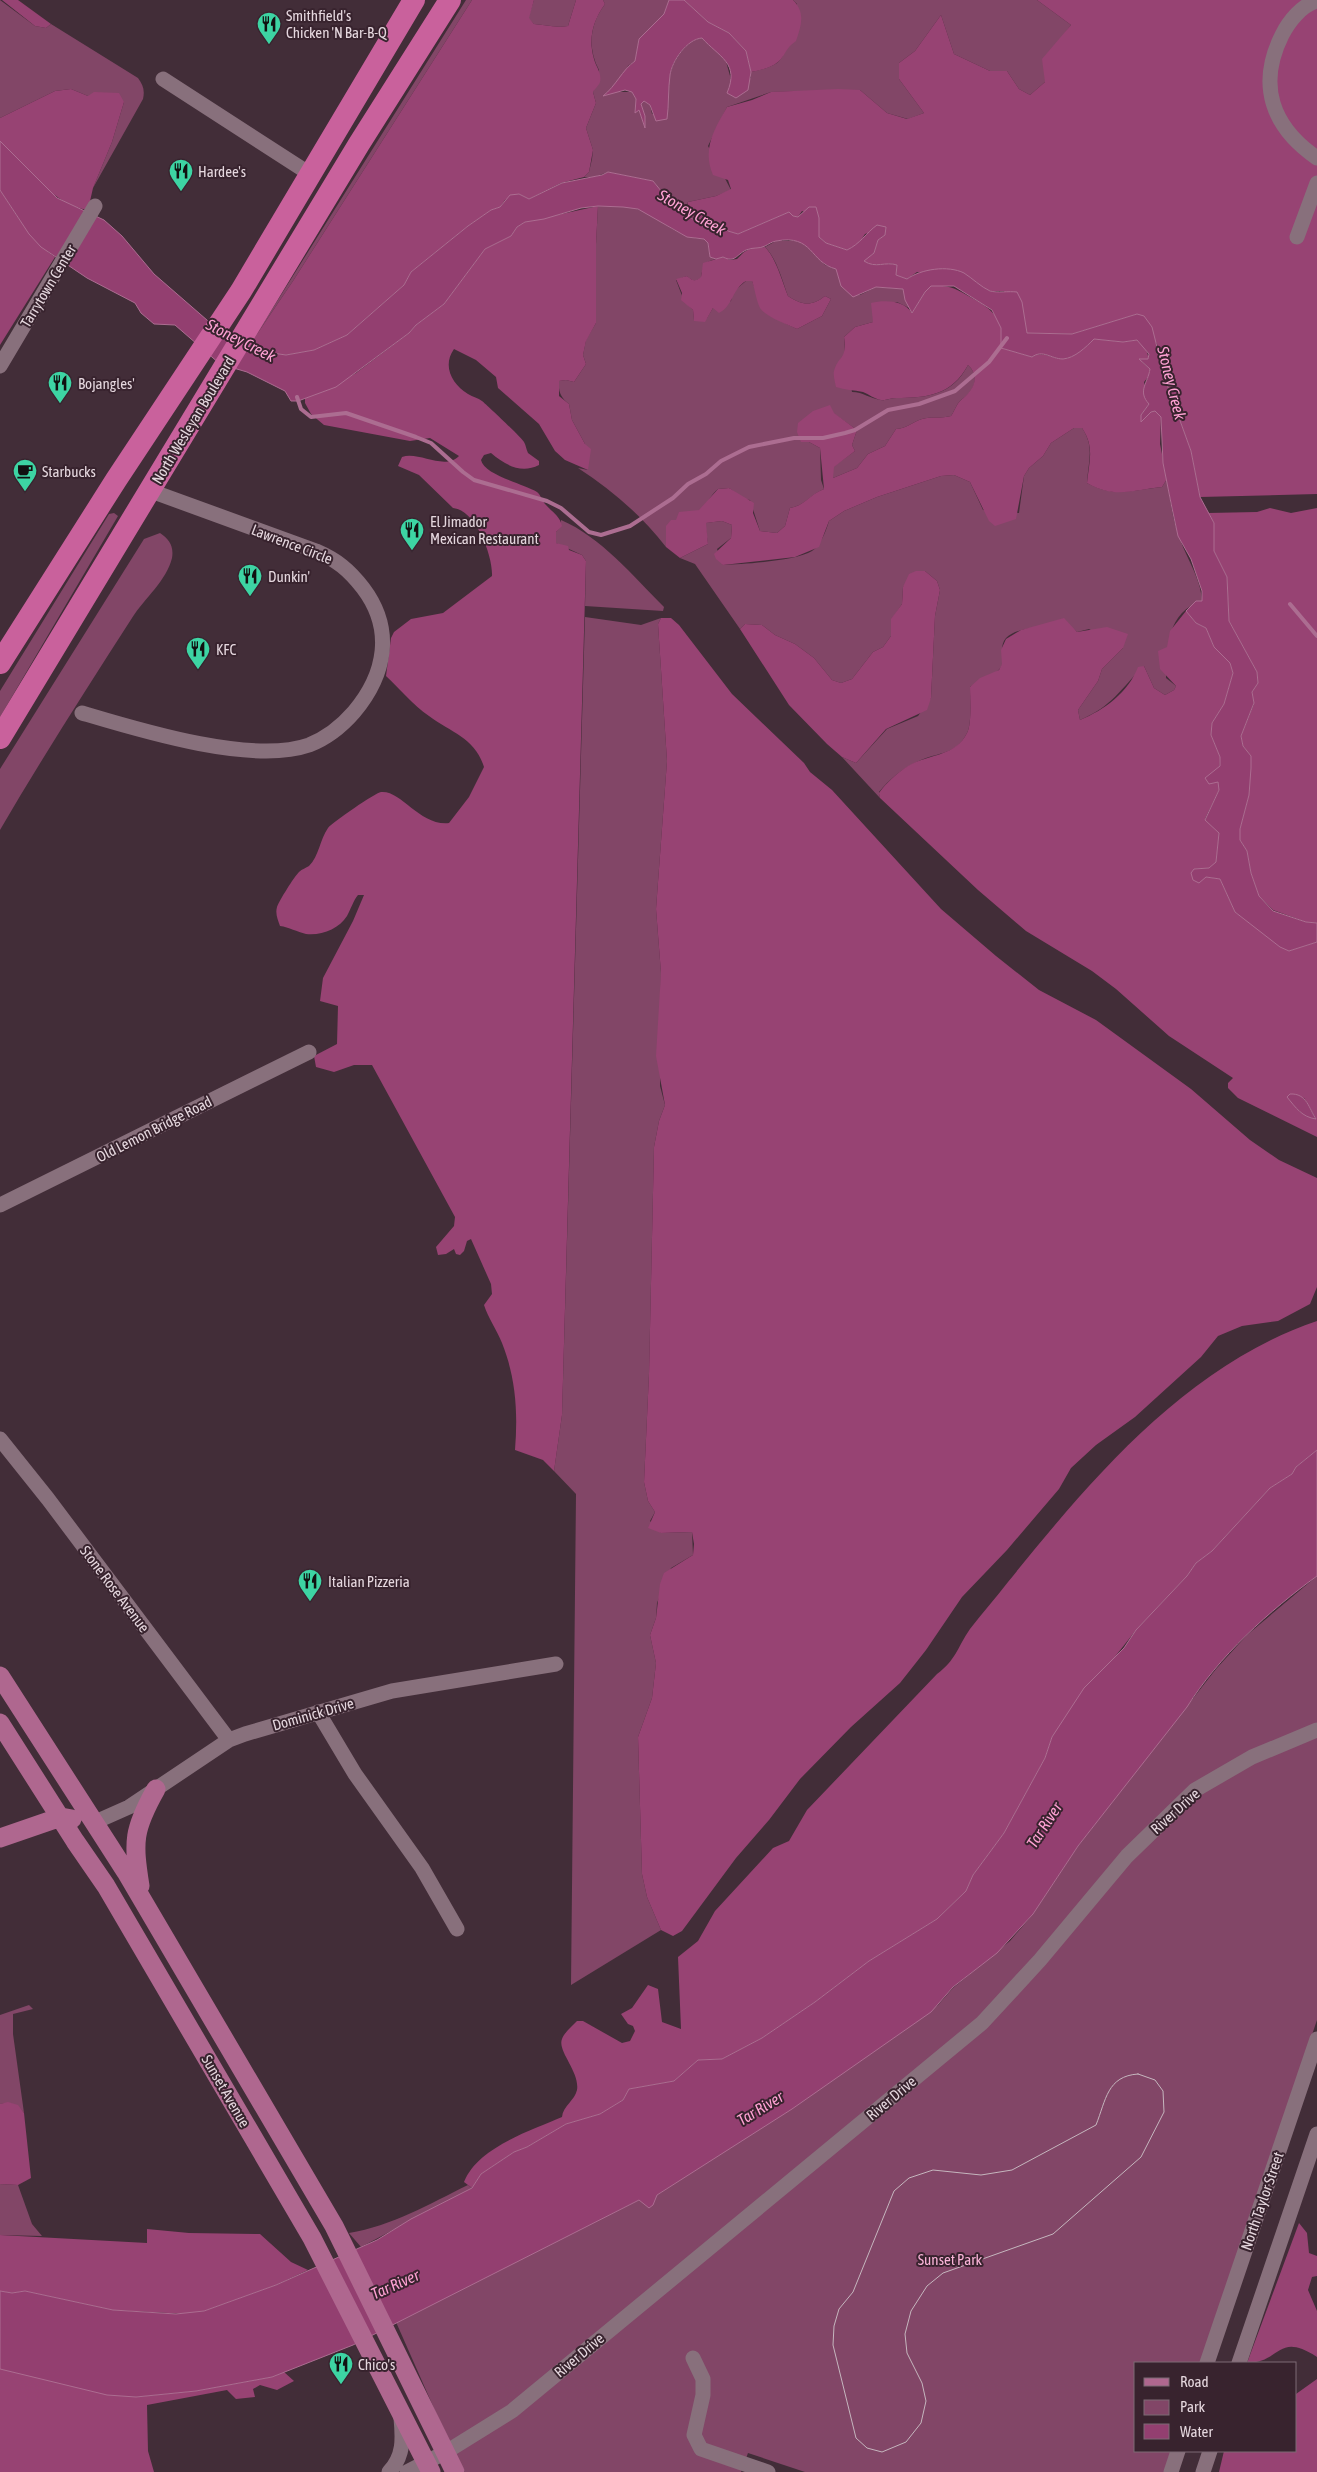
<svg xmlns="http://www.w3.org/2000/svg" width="1317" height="2472" viewBox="0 0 1317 2472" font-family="'Asap Condensed',sans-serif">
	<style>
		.green { fill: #824667 }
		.forest { fill: #974373; fill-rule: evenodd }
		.water { fill: #933f70; stroke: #ac6d91 }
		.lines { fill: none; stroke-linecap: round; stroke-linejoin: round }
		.stream { stroke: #ac6d91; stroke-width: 4 }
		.minor { stroke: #88707c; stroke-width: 15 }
		.major { stroke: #af678f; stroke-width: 19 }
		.highway { stroke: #c9619c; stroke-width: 22 }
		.tram { stroke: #c5b6be; stroke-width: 1 }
		.labels { text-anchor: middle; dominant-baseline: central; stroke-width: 4; stroke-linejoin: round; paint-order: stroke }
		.poi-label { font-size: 15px; fill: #e5d7de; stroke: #38232e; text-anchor: start }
		.street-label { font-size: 15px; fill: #e5d7de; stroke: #38232e }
		.park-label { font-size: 15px; fill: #fbb4d9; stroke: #38232e }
		.water-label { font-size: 16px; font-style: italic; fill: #ffa2d4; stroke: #38232e }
	</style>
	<rect width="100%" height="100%" fill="#422d38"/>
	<path class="green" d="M0,0L35,26L46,28L51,24L138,78C143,85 145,90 143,99L93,188L112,142L124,102L88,96L71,89L55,91L0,118Z
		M466,0H472L293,281L249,346Z
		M534,0H576L568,26C555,28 546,25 534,24L528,18Z
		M603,0H669L664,14L639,39L635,61L628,66L619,92H632L636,99L635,112L639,110L645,126L641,104L644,101L650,105L652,114L668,107C669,96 668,85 670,75C673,61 687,39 702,38L725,58L732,83L751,78V72C760,70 769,68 777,63C789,54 794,19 797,4L793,0H1037L1071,25L1065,33L1045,82L1030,95L1019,89L1007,71H990L954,54L941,15L915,51L899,63V79L924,113L908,119L887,113L860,90L771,92L727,107L708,146L731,190L716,196L688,202L685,209L666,197L653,181L608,172L594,177H584L589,172L592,159L593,150L586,128L596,103L593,92L599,70C587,47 590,24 605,4Z
		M598,206C611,207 625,205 637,209C661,217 677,239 704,239L708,243L710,257L716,259C705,261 702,267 701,278C695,282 692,281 687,276L676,280L684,301L693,310L694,320L707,318L713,308L731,301L733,292L746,281H752C765,314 765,313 797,329L822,316L831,299L825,296C811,307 802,305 788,296C782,280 777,259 765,247L776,241H797L804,243L825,265L836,269L860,295L876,287L903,289L909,308L897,302H878L873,312V322L855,327L844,337L845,355L852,392C863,392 871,399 881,400C886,401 891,398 896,398C927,398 953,395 968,365C981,377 974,391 961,400C957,403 954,412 951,416C941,419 931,416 922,419C912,422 908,428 896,429L885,446L868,454L857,468L833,478V467L855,451L852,445L857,430L833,413L809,442L820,448L821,480L824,489C811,494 804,506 790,508L785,526L777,533L760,531L750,500L744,499L729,488L718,489C710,495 707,506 700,510C680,520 667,520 666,547C641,515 612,490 578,468L588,470L585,444L572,420L569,404C561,398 558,392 559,381L566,380L574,382L586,364L583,355L586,340L596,323V244Z
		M1074,428H1082C1095,447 1088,462 1087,483C1114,498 1133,490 1162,487L1167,479C1170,498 1172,518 1179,536C1186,558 1201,578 1202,601C1167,612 1167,647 1166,678L1176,686L1174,690L1165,695L1154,688L1144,666C1120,689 1113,706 1080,720L1078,710L1098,681L1102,669L1123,648L1089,629L1077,632L1071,627C1053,628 1020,624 1006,638C999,646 1004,656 1002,665C999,674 978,682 970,687C970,698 972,724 967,733C957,753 943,752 926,758C907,765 891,777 879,792L880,798L842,757L856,763L887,729L918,716L931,698L935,616L940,590L937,581L925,571L903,587L902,604L892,619L891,636L883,647L873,652L852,679L841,683L832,680L814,658L795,644L775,635L762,625L745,624L740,629L695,564L680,558L708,544L705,523L722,521L732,525L731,538L717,549L723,565C744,564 796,561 812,551C821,545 826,531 829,521L844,511L877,497L941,476L954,475L970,482L983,510L1019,513L1024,476L1029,468L1043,456L1051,443Z
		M114,513L118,516L0,717V691L109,514Z
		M561,520C601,537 633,576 664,607L663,611L585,606L586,561L582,555L556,543V532L561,526Z
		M160,533C169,539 174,546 172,558C167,580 144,599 132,618C87,688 42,758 0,830V769L144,539Z
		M585,617L641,625L661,618L658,624L667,761L656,909L661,973L660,1086L665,1105L659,1121L654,1147L649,1374L644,1482L648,1501L655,1512L650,1521L661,1533L692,1532L693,1555L671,1568L657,1603L656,1618L650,1635L656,1663L652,1698L638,1737L642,1874L647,1897L661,1930L571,1985L576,1494L554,1471L562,1415Z
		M1317,1576V2020L1201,2363H1136V2451H1171L1164,2472H805L748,2453L741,2472H465L444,2431L396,2322L639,2200L650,2207L657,2195L938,2005L953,1988L1010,1941L1033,1914L1078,1846L1216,1669L1247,1635Z
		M29,2005L33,2009L13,2014V2034L24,2113C17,2104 11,2102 0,2104V2015Z
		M0,2184L18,2185L32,2224L42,2236L0,2235Z
		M468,2185L472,2188L361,2247L349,2233C392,2226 429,2204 468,2185Z"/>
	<path class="forest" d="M2,0H18L51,24L46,28L35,26Z
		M472,0H534L529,18L534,24C546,25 555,28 568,26L576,0H603L605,4C593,21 588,38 594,59C596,67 602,73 600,82C599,85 595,89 593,92L596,103L586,128L593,150L589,172L584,177L561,183L529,199L519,194L505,200L500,207L491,210L468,226L411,272L404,285L347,335L314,350L286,355L267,353L249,346L293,281Z
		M684,0H793C806,13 801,26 796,41C785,48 786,55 778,62C771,68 760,70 751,72L746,51L729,33L708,22Z
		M1037,0H1317V494L1200,497L1191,451L1165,379L1157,344L1137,314L1072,334L1027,333L1025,324L1004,291H991L917,272L907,279L896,275L897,265C885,261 876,269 863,261L874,253L878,240L885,235L886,227L865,234L858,245L847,250L826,243L819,237V218L802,211L798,217L793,216L789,212L738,234L728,231L718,222L703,223L685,214L688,202L716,196L731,189L728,180L713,175C702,149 714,130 727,107L752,100L771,92L838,89L860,90L887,113L907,119L924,113L899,79V63L915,51L941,15L954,54L990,71H1007L1019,89L1030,95L1045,82L1042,59L1071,25Z
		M71,89L88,96L94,92L119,93L124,102L112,142L93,188L88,210C54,206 24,165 0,141V118L55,91Z
		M0,190C17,215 30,240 55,257L0,345Z
		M598,206L596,244V323L586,341L583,355L586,364L574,382L566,380L559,381V396L569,404L572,420L585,444L591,449L588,470L565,460L555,451L539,424L498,388L496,377L476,360L454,349C442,366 452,384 468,394C473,397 478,398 482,401C487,405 523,439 524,442C526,445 526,449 528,453L539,461V465C521,474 505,465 491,453L484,455L481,460C484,475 524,484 537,492C541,495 542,501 546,505C552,512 560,516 562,526L556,532V543L568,546L569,550L582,555L586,561L562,1415L554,1471L543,1460L515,1450C518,1413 516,1378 502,1343C497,1330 488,1318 484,1305L492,1294L491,1284L471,1239L467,1241L464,1251L460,1255L456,1254L454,1249L446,1254L438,1255L436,1247L454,1226L455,1217L372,1065H354L334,1072L316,1067L314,1056L337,1044L338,1006L320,1001L323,978L353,921L364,895H358C353,901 351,909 347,916C339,929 321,936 306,934C297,932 289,927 280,926C278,920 275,914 277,907C279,901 294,877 299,872C302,869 306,868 309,866C319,856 320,839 328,828C333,822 375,793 381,792C402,790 419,826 449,823L469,797L484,767C475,738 452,733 429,716C413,705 400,689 386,676L391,638L394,632L411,619L443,613L492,576C493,556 476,510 453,508L419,475L398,466L402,457C419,451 444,471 459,456L430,438L410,441L324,425L311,414L305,403V398L329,389L356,373L409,333L416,325L444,304L485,249L511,236L517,227L525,222Z
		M765,247C776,258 782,281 788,296C802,305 811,307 825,296L831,299L822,316L797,329C787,324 766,317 760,308C756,300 755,289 752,281H746C732,289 733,306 719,313L713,308L705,322L694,321L693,310L681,300L682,293L676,279L687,276C693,281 695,282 701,277L703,263L723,257L730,260L737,259L744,252L751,248Z
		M931,286C952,285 955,289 972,298C992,309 1008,322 1001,348L1032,357C1043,350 1051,359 1063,359C1075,358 1085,347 1094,339L1123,342L1137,340C1143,346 1149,351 1148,359L1142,362L1150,369L1149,376L1144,382L1149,404L1141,415V421L1150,412L1155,411L1161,417L1160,444L1167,479L1162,487C1132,490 1115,499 1087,483C1089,462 1095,447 1082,428H1074L1051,443L1043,456L1029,468L1024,476L1016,519L995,526L989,521L970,482L954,475L941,476L877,497L844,511L829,521L819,547L795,557L723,565L716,559L714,554L731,538L732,525L722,521L706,523L708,544L680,558L666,547V526L671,520H676L679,512L699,510L718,489L729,488L754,503L753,513L760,531L777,533L785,526L790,508C804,506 810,494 824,489L820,448L809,442H801L797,432L798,423L813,411L830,405L834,413L857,430L852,445L855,451L834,467L833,478L857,468L868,454L885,446L896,429C908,428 912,422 922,419C931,416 941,419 951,416C954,412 957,403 961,400C973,391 981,377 968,365C952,395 927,398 896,398C891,398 885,401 881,400C874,399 869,394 863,392C854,390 845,390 836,387C835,382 833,375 834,371C839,354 847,361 844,337L855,327L873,322L871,303C885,300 903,300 912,313L925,292Z
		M1270,508L1291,513L1317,508V923L1306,922L1273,910L1259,896L1251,873L1247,851L1240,840V829L1249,795L1251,756L1243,746L1241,736L1254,704L1252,692L1258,683L1257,672L1229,621L1227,577L1214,551V523L1208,513L1257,512Z
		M916,571H925L937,581L940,590L935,616L931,698L927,710L886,729L856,763L842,757L827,744L789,705L740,629L745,624L762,625L775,635L795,644L814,658L832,680L841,683L852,679L873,652L883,647L891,636V619L902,604L903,587L909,574Z
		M1186,611L1196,623L1206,628L1214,647L1230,663L1233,673L1224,704L1212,723L1211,735L1220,757L1219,790L1205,819L1219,833L1216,863L1209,868L1194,869L1206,877L1220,879L1235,912L1289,951L1317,942V1137L1238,1098L1228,1088V1083L1233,1078L1169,1036L1116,989L1092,971L1026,931L978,890L880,798L879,793C886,783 897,773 908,766C928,754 955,757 967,733C972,724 970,698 970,687L980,678L999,670L1002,664L1001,650L1006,639L1021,630L1064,618L1077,632L1107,627L1128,634L1123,648L1102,669L1098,681L1078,710L1080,720C1104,710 1128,693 1138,667L1144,666L1154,688L1165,695L1174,690L1176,686L1160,669L1158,651L1167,647L1170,631ZM1288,1097L1304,1098L1316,1119L1300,1112Z
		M661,618H671L679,625L732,694L804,763L810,772L832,790L941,909L996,956L1039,990L1096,1020L1191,1089L1250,1140L1279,1160L1317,1178V1287L1310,1304L1278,1321L1242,1326L1218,1336L1201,1357L1135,1417L1096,1445L1071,1468L1059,1489L1007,1550L962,1597L926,1650L900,1683L851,1727L800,1779L769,1820L736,1858L682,1931L673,1936L661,1930L647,1897L642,1874L638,1737L652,1698L656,1663L650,1635L656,1618L660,1584L664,1573L693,1555L694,1544L692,1532L661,1533L648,1528L655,1512L648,1501L644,1482L649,1374L654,1147L659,1121L665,1105L656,1056L661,973L656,909L667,761L658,624Z
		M1317,1321V1450L1296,1467L1292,1474L1270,1488L1212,1551L1196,1563L1187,1576L1136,1630L1052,1737L1045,1758L1004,1833L973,1875L966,1891L937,1919L869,1961L815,2002L762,2038L722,2059L698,2060L674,2081L629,2089L623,2100L600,2114L566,2124L527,2147L514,2152L481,2174L472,2188L464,2182C478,2147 530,2131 562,2117C563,2106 575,2100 577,2090C580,2072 557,2051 562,2039C564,2033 572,2026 577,2021H583L622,2043L630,2041L635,2031L633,2026L628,2024L621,2014L632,2008L648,1985L658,1989L662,2022L681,2029L678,1957L698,1941L715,1911L773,1848L789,1841L807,1810L937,1674C956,1660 957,1648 970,1629C982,1613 996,1598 1008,1582C1092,1478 1187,1365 1317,1321Z
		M8,2102L18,2105L24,2113L31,2178L18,2185L0,2184V2104Z
		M1299,2223L1307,2233L1309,2253L1317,2256V2276L1312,2277L1308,2290L1317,2311V2357C1277,2331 1281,2363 1247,2363Z
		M147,2229L189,2233L260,2234L291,2262L308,2270L276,2285L204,2311L187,2314L113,2310L25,2291L12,2293L0,2291V2235L147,2243Z
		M0,2369L136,2397L196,2391L272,2377L284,2372L294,2381L277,2390L260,2385L253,2389L255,2397L236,2399L227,2390L147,2405L148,2451L154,2472H0Z
		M1317,2379V2472H1219L1224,2451H1296V2394Z"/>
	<path class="water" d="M669,0H684L708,22L729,33L746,51L751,72L748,90L736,98L727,93C740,63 719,57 702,38C687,39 672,61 670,75C668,89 669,105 667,119L656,121L650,105L644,101L641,104L645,116V128L639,110L635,113L636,99L632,92L625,90L603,96C616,86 622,70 635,61L639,39L664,14Z
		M0,141L57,198L104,220L122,236L154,274L215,327L258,351L286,355L314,350L347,335L404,285L411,272L468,226L491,210L500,207L510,195L519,194L529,199L562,183L602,175L608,172L653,181L666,197L685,209V214C696,222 705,225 718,222L728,231L738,234L789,212L793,216L798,217L809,207H816L819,218V237L826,243L847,250C860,244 866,233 877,225L886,227L885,235L878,240L874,253L864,261C876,269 885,261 897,265L896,275L907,279C921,269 948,265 964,273C972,278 981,287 990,291C997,293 1009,291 1017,292L1022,302L1027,333L1072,334L1137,314L1144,316L1152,327L1165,379L1191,451L1200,497L1214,523V551L1227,577L1229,621L1257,672L1258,683L1252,692L1254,703L1241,736L1243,746L1251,756V768L1249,795L1240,829V840L1247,851L1251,873L1259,896L1273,911L1306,922L1317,923V942L1289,951L1280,947L1235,912L1220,879L1206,877L1199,883L1193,880L1191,873L1194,869L1209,868L1216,862L1219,833L1205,820L1219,790L1218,782L1209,784L1205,778L1220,766V757L1211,735L1212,723L1224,704L1233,673L1230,663L1214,647L1206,628L1196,623L1186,611L1196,601H1202V591L1191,559L1178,536L1172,508L1163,463L1161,417L1155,411L1151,412L1141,422V415L1149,404C1137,391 1148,383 1150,369L1139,359H1148L1149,354L1137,340L1123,342L1094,339C1086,347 1075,358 1063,359C1051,359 1043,349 1032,357L1001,348V328L992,310L954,286H931L925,292L912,313L905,300L903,289L876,287L853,297L841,286L836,269C809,262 814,234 776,241C771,242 769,244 765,246C760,249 752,247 746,250C736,255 735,263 723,257L716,259L710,257L708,243L704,239L687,237L638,209L623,207L598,206L581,208L544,219L525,222L517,227L511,236L485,249L444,304L416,325L409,333L336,387L298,401H291L285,391L247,372L220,364L175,325L154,324L141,313L135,303L87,278L41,247L29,234L0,190Z
		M1290,1094C1307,1093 1309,1109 1316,1119C1302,1117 1296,1108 1287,1097Z
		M1317,1450V1576C1270,1610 1218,1657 1187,1707L1078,1846L1033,1914L997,1953L953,1987L931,2012L792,2109L657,2195L653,2205L649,2208L639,2200L353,2345L272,2377L196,2391L136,2397L107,2395L0,2369V2291L12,2293L25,2291L113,2310L176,2314L204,2311L276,2285L377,2240L411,2219L472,2188L481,2174L514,2152L527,2147L566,2124L600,2114L623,2100L629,2089L674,2081L698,2060L722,2059L762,2038L815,2002L869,1961L937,1919L966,1891L973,1875L1004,1833L1045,1758L1052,1737L1084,1688L1124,1648L1136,1630L1187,1576L1196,1563L1212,1551L1270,1488L1292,1474L1296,1467Z"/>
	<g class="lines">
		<path class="stream" d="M297,397L301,409L311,417L346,413L416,437L431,443L463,472L474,480L547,501L561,508L589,532L601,535L630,526L673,498L688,484L706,474L721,461L749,447L794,438H823L845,433L855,430L888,410L919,404L955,391L989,362L1007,338
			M1290,604L1317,636"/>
		<path class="minor" d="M1317,1C1302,5 1289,21 1282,35C1257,85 1272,127 1317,158
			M163,79L310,174
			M1297,237L1317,183
			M0,366L95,206
			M82,713C139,730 252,765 309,745C327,738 341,727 354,712C386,674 394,629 363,588C349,570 337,560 316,551L151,491
			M0,1205L309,1052
			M0,1439L48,1499L229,1740
			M318,1712L355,1774L422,1868L457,1929
			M93,1823L129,1807L229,1740L245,1734L392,1691L556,1664
			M693,2358L703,2379V2395L694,2435L701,2449L768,2472
			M1207,2363L1317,2039
			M1239,2363L1317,2134
			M389,2472C404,2456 403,2439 401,2418
			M407,2472L446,2452L512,2411L982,2023L1040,1960L1127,1856L1195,1790L1252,1757L1317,1730
			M1171,2472L1178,2451
			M1203,2472L1210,2451"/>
		<path class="major" d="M0,1676L126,1872L334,2226L455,2472
			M0,1723L75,1841L106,1886L312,2238L431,2472
			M0,1838L61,1817L72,1819
			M140,1886C133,1841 133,1830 156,1789"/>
		<path class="highway" d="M0,663L116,480L241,291L414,0
			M0,738L359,144L450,0"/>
		<path class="tram" d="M1138,2074L1155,2080L1163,2091L1164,2112L1141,2157L1053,2234L943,2273L927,2286L911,2311L905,2334L907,2353L922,2383L926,2401L921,2423L906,2442L882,2452L867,2448L856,2438L833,2345L834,2326L839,2309L853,2292L894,2191L909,2178L933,2170L981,2175L1012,2170L1096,2125C1106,2100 1107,2076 1138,2074Z"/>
	</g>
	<defs>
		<symbol id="restaurant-pin" viewBox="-11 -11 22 30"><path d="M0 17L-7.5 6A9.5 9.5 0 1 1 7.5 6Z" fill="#3dd4a3" stroke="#38232e"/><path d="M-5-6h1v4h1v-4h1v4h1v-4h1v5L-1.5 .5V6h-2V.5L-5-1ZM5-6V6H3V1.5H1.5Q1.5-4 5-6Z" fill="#111"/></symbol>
		<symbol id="cafe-pin" viewBox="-11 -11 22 30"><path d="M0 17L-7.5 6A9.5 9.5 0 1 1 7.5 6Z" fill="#3dd4a3" stroke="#38232e"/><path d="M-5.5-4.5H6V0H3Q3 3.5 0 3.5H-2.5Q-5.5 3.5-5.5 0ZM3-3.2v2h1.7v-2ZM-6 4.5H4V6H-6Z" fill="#111"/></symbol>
	</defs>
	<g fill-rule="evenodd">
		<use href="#restaurant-pin" x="255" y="10" width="28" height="38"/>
		<use href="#restaurant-pin" x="167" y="157" width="28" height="38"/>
		<use href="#restaurant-pin" x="46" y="369" width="28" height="38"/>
		<use href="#cafe-pin" x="11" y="457" width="28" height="38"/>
		<use href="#restaurant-pin" x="398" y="516" width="28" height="38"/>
		<use href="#restaurant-pin" x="236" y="562" width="28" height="38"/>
		<use href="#restaurant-pin" x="184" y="635" width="28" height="38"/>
		<use href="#restaurant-pin" x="296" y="1567" width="28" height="38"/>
		<use href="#restaurant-pin" x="327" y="2350" width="28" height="38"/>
	</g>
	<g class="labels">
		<g class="poi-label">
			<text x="286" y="15">Smithfield's<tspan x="286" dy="17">Chicken 'N Bar-B-Q</tspan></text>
			<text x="198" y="171">Hardee's</text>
			<text x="78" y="383">Bojangles'</text>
			<text x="42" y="471">Starbucks</text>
			<text x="430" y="521">El Jimador<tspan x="430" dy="17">Mexican Restaurant</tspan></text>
			<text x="268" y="576">Dunkin'</text>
			<text x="216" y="649">KFC</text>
			<text x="328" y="1581">Italian Pizzeria</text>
			<text x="358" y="2364">Chico's</text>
		</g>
		<g class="street-label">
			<text transform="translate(48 286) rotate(-59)">Tarrytown Center</text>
			<text transform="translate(193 420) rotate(-59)">North Wesleyan Boulevard</text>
			<text transform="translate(292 544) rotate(21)">Lawrence Circle</text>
			<text transform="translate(154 1129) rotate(-27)">Old Lemon Bridge Road</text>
			<text transform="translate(115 1589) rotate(53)">Stone Rose Avenue</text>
			<text transform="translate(313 1714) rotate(-16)">Dominick Drive</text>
			<text transform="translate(1175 1811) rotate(-42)">River Drive</text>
			<text transform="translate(226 2091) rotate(60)">Sunset Avenue</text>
			<text transform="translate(891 2098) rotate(-40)">River Drive</text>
			<text transform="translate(1262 2201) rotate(-71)">North Taylor Street</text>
			<text transform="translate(579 2355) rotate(-40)">River Drive</text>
		</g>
		<g class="park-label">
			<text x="950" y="2259">Sunset Park</text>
		</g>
		<g class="water-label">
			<text transform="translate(692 212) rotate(30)">Stoney Creek</text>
			<text transform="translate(241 340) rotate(27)">Stoney Creek</text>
			<text transform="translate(1172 383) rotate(76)">Stoney Creek</text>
			<text transform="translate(1044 1825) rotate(-57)">Tar River</text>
			<text transform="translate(760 2108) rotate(-31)">Tar River</text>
			<text transform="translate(395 2284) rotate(-24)">Tar River</text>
		</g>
	</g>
	<rect x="1134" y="2362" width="162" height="90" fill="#38232e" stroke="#7d6b74"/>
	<rect x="1144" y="2378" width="25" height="8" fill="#af678f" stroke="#7d6b74"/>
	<text x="1180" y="2387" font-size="15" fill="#e5d7de">Road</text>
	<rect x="1144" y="2400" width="25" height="15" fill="#824667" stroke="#7d6b74"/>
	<text x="1180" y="2412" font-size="15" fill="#e5d7de">Park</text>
	<rect x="1144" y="2424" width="25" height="15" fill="#933f70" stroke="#7d6b74"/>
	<text x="1180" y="2437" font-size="15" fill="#e5d7de">Water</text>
</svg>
